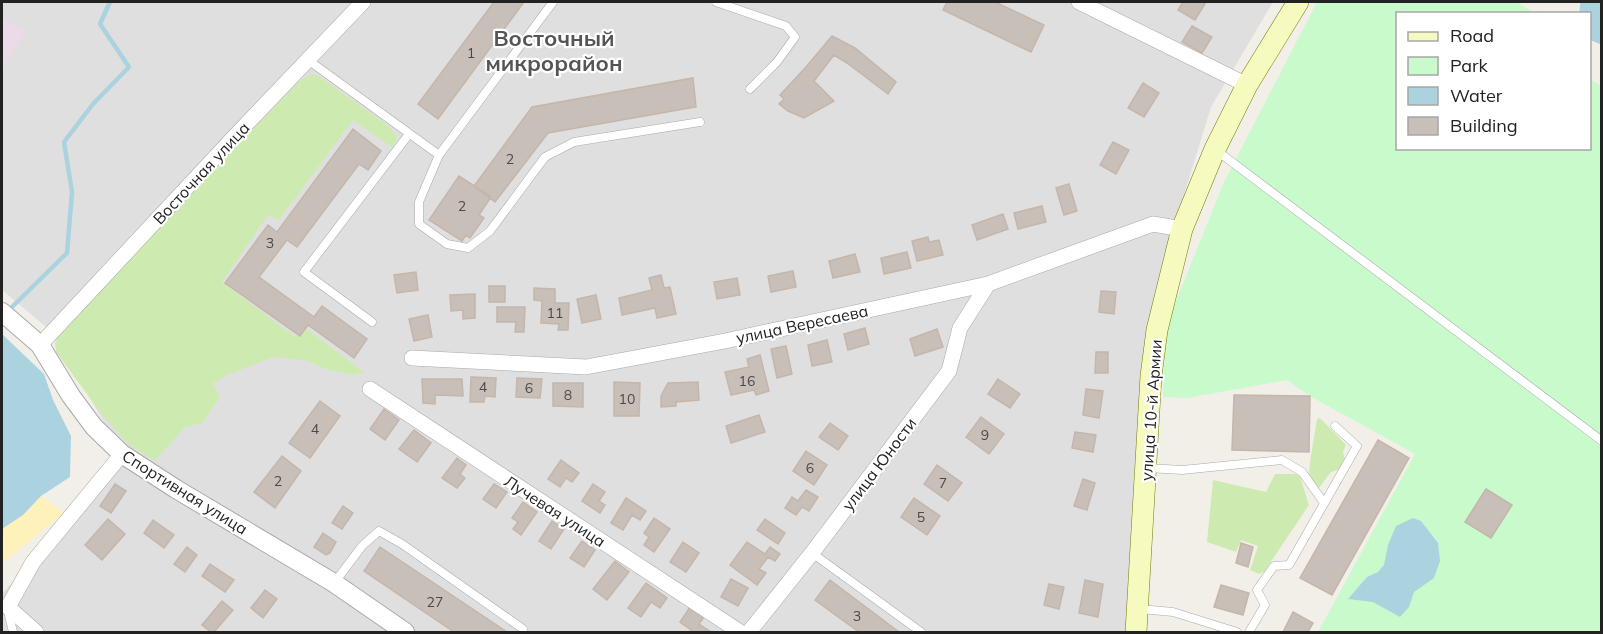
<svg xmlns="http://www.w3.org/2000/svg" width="1603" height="634" viewBox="0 0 1603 634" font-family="Mulish,sans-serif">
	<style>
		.residential { fill: #e0dfdf }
		.industrial { fill: #ebdbe8 }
		.grass { fill: #cdebb0 }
		.sand { fill: #fff1ba }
		.park { fill: #c8facc }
		.water { fill: #aad3df }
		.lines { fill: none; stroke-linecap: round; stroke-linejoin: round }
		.stream { stroke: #aad3df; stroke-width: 4.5 }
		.river { stroke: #aad3df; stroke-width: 26 }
		.building { fill: #c7bfb8; stroke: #c4b6ab; stroke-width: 1.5 }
		.service-casing { stroke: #a9a9a9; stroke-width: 9 }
		.minor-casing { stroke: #a9a9a9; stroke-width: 16 }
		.tertiary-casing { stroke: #a9a9a9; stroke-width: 20 }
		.secondary-casing { stroke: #707d05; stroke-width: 22 }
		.service { stroke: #fff; stroke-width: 8 }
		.minor { stroke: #fff; stroke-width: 15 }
		.tertiary { stroke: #fff; stroke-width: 18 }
		.secondary { stroke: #f7fabf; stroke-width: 21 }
		.labels { text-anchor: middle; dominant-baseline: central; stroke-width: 4.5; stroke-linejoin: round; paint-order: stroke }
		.number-label { font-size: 14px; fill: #4b4948 }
		.street-label { font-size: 16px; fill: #222; stroke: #fff }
		.district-label { font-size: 22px; font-weight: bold; fill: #555; stroke: #fff }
	</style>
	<rect width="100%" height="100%" fill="#f2efe9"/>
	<path class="residential" d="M2,2H1273L1211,107L1179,211L1127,632H2V594L122,454L52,332L2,290Z"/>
	<path class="industrial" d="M2,19L26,30L2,70Z"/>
	<path class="grass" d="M310,74L317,75L387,125L397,136L393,148L353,120L279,220L268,215L222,282L295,337L304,327L364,372L353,375L329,370L307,361L274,357L232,373L213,383L220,398L202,423L185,427L155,461L129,445L103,416L56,352L55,343L62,330L296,84Z
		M1320,418L1346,445L1343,452L1345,460L1338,470L1331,472L1319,488L1309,475L1310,462L1317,419Z
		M1275,474H1296L1300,477L1309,505L1264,572L1259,574L1250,570L1258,546L1241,540L1236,552L1207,542L1213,480L1266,492Z"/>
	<path class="sand" d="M41,496L64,513L2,563V527Z"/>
	<path class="park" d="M1317,2H1516L1535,13L1398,14V148H1590V79L1601,86V632H1318L1415,454L1310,396L1287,380L1187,398L1163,397L1165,346L1168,321L1224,182Z"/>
	<path class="water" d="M2,334L44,374L53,400L71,436L70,477L41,496L23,515L2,529Z
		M1413,518L1421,521L1438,543L1440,561L1434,578L1414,592L1409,607L1400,617L1373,602L1348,599L1367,577L1378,572L1384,565L1388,545L1396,526Z"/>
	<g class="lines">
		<path class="stream" d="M13,306L67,253L72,192L64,142L93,104L129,67L100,24L110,2"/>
		<path class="river" d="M1593,6L1591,26L1602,31"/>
	</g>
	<path class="building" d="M494,2H524L438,119L418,104Z
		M947,2H995L1044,25L1031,52L943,10Z
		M1183,2H1206L1195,20L1178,10Z
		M1192,26L1212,37L1202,53L1182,42Z
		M832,36L855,48L896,82L888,94L847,63L834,55L814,81L834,101L804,118L788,111L779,104L784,99L780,95L806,67Z
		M693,78L696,107L548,133L495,202L474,186L532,107Z
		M1143,83L1159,93L1144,117L1128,108Z
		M353,129L381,151L368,170L359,164L297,247L287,240L259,277L314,317L322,306L367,339L354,358L308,325L300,336L225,283L268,225L277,232Z
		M1113,142L1129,150L1116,174L1100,165Z
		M459,176L491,197L479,215L484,218L470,238L466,235L462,241L429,220Z
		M1069,184L1077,211L1064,215L1056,188Z
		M1042,206L1046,222L1018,229L1014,213Z
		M1003,214L1008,229L977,240L972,225Z
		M928,237L929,242L939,240L943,255L917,261L912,241Z
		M907,252L911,268L884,274L881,258Z
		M855,254L860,272L833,278L829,261Z
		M793,271L796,287L771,292L768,276Z
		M416,272L418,290L397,293L394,275Z
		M661,275L664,288L670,287L676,314L657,318L655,308L622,315L619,298L652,290L649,278Z
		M737,278L740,295L717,299L714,282Z
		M489,286H505V302H489Z
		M534,288L555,289V303H569L568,330H558L559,324L541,323L542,301L534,300Z
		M1101,291L1116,292L1114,314L1099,312Z
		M475,294V318L463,319V310L451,311L450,295Z
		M596,295L601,319L582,323L577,299Z
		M497,307H525L524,332H515L516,322H497Z
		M428,315L432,337L414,341L409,319Z
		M865,328L869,344L848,350L844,334Z
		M937,329L943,347L915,356L910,339Z
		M827,340L832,362L812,366L808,345Z
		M786,346L792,374L777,378L771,349Z
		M1096,352H1108V373H1095Z
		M760,355L769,391L756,395L754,390L731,395L725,372L749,367L747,359Z
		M471,377L496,378L495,397L485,396L484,402H470Z
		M517,378L542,379L540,398L516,397Z
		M422,379H462L463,396L435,395V404L423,403Z
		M998,379L1020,394L1010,408L988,394Z
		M614,382L640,383L639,416H614Z
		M698,382L699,400L676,402V406L661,407V396L668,383Z
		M553,383H583V407L553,406Z
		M1086,389L1103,391L1099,418L1083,415Z
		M1234,395L1310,396L1309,452L1232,450Z
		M320,401L340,416L310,458L289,443Z
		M384,409L399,420L385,440L370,429Z
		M759,415L765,432L731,443L726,426Z
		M981,417L1004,434L989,454L966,437Z
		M830,423L848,436L838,450L819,437Z
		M414,430L431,443L417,462L399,449Z
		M1075,432L1096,435L1093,452L1072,448Z
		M1378,440L1409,458L1332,595L1300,578Z
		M806,451L827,465L814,485L793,471Z
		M282,456L301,471L275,508L254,492Z
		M457,458L466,465L460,474L465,478L457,488L442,478Z
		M561,460L579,473L572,482L566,478L560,487L548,479Z
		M937,465L962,483L948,501L924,484Z
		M1083,479L1095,483L1087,510L1074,506Z
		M115,484L126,491L111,513L100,506Z
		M494,484L507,492L496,508L483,499Z
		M593,484L605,492L599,501L605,505L600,513L582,501Z
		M1486,489L1512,505L1491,538L1465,522Z
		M806,490L818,497L809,511L802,507L796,515L785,508L792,497L798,501Z
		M626,498L646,511L640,520L632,515L623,530L611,523Z
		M914,498L940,516L927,535L901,517Z
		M523,502L537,512L521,535L513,529L518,522L512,518Z
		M343,506L353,513L342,529L332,523Z
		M654,518L670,529L654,552L644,545L649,537L644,533Z
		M108,519L125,534L102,560L85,545Z
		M765,519L785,533L778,544L757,530Z
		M153,520L174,535L164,548L144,533Z
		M552,521L564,529L551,549L539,541Z
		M323,533L336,542L330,553L326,555L314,547Z
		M582,541L595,550L584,567L570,558Z
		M683,542L699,553L686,572L670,562Z
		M747,542L765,554L770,547L780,554L775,561L768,557L759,569L766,573L757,585L730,565Z
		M1241,543L1253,547L1248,567L1236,563Z
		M187,547L197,555L185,572L174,564Z
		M380,547L507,632H454L364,571Z
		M615,561L629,572L607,600L593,589Z
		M210,564L234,580L225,592L202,576Z
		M731,579L748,588L738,606L721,597Z
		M830,580L899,632H859L815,600Z
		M1085,580L1103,584L1098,617L1079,613Z
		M646,583L667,598L660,608L651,602L641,617L628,608Z
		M1049,584L1064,587L1059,609L1044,605Z
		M1221,585L1249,593L1243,615L1214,607Z
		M265,590L277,599L263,618L251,608Z
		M222,601L233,610L214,632H211L202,625Z
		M690,607L704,617L699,624L711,632H689L691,630L680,622Z
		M1293,612L1313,623L1308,632H1283Z"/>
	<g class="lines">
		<defs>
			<path id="service" d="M716,2L786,26L795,37L777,62L750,89
				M308,60L439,155L553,2
				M1216,150L1602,441
				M439,155L419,202V224L447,244L468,248L490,231L545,157L574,142L700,122
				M372,322L304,272L409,134
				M1147,468L1182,470L1282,460L1302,472L1324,503
				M812,553L921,632
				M335,582L362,546L379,531L402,544L523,629
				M1140,609L1173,612L1237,632
				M8,611L13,632
				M1249,632L1265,605L1257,590L1274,566L1289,565L1357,446L1335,426"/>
			<path id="minor" d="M1079,2L1247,85
				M40,345L235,136L363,2
				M412,358L586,367L725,341L988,284L1153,224L1182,229
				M370,389L740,632
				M36,632L8,607L33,562L122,454
				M749,632L812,553L949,371L960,328L988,284"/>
			<path id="tertiary" d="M2,312L40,345L71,396L94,427L122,454L176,489L334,583L405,632"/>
			<path id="secondary" d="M1136,632L1151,376L1157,330L1182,229L1215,149L1247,85L1298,2"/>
		</defs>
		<use href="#service" class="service-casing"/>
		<use href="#minor" class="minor-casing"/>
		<use href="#tertiary" class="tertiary-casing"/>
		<use href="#secondary" class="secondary-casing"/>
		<use href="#service" class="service"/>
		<use href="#minor" class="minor"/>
		<use href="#tertiary" class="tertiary"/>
		<use href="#secondary" class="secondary"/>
	</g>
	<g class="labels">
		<g class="number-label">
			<text x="471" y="53">1</text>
			<text x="510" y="159">2</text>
			<text x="462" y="206">2</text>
			<text x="270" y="243">3</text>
			<text x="555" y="313">11</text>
			<text x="747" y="381">16</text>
			<text x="483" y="387">4</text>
			<text x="529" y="388">6</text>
			<text x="568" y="395">8</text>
			<text x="627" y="399">10</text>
			<text x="315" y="429">4</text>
			<text x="985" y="435">9</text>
			<text x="810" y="468">6</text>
			<text x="278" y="481">2</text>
			<text x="943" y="483">7</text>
			<text x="921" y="517">5</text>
			<text x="435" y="602">27</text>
			<text x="857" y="616">3</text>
		</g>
		<g class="street-label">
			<text transform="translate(201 173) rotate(-47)">Восточная улица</text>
			<text transform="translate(802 324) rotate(-12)">улица Вересаева</text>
			<text transform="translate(1151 410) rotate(-86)">улица 10-й Армии</text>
			<text transform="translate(879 464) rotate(-53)">улица Юности</text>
			<text transform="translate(185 492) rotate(32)">Спортивная улица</text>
			<text transform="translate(555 511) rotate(33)">Лучевая улица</text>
		</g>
		<g class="district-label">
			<text x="554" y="38">Восточный<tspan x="554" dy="25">микрорайон</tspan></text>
		</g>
	</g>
	<rect width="1603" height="634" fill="none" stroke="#222222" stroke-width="6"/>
	<rect x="1396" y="12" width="195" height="138" fill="#ffffff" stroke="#a7a7a7" stroke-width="1.5"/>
	<rect x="1408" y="32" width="30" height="9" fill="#f7fabf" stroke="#a7a7a7" stroke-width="1.5"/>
	<text x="1450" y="42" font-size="18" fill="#222222">Road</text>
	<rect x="1408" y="57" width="30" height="18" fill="#c8facc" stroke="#a7a7a7" stroke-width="1.5"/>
	<text x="1450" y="72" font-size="18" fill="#222222">Park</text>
	<rect x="1408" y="87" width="30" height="18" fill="#aad3df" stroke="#a7a7a7" stroke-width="1.5"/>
	<text x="1450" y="102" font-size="18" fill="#222222">Water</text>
	<rect x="1408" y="117" width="30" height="18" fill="#c7bfb8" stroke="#a7a7a7" stroke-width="1.5"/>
	<text x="1450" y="132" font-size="18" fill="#222222">Building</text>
</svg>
